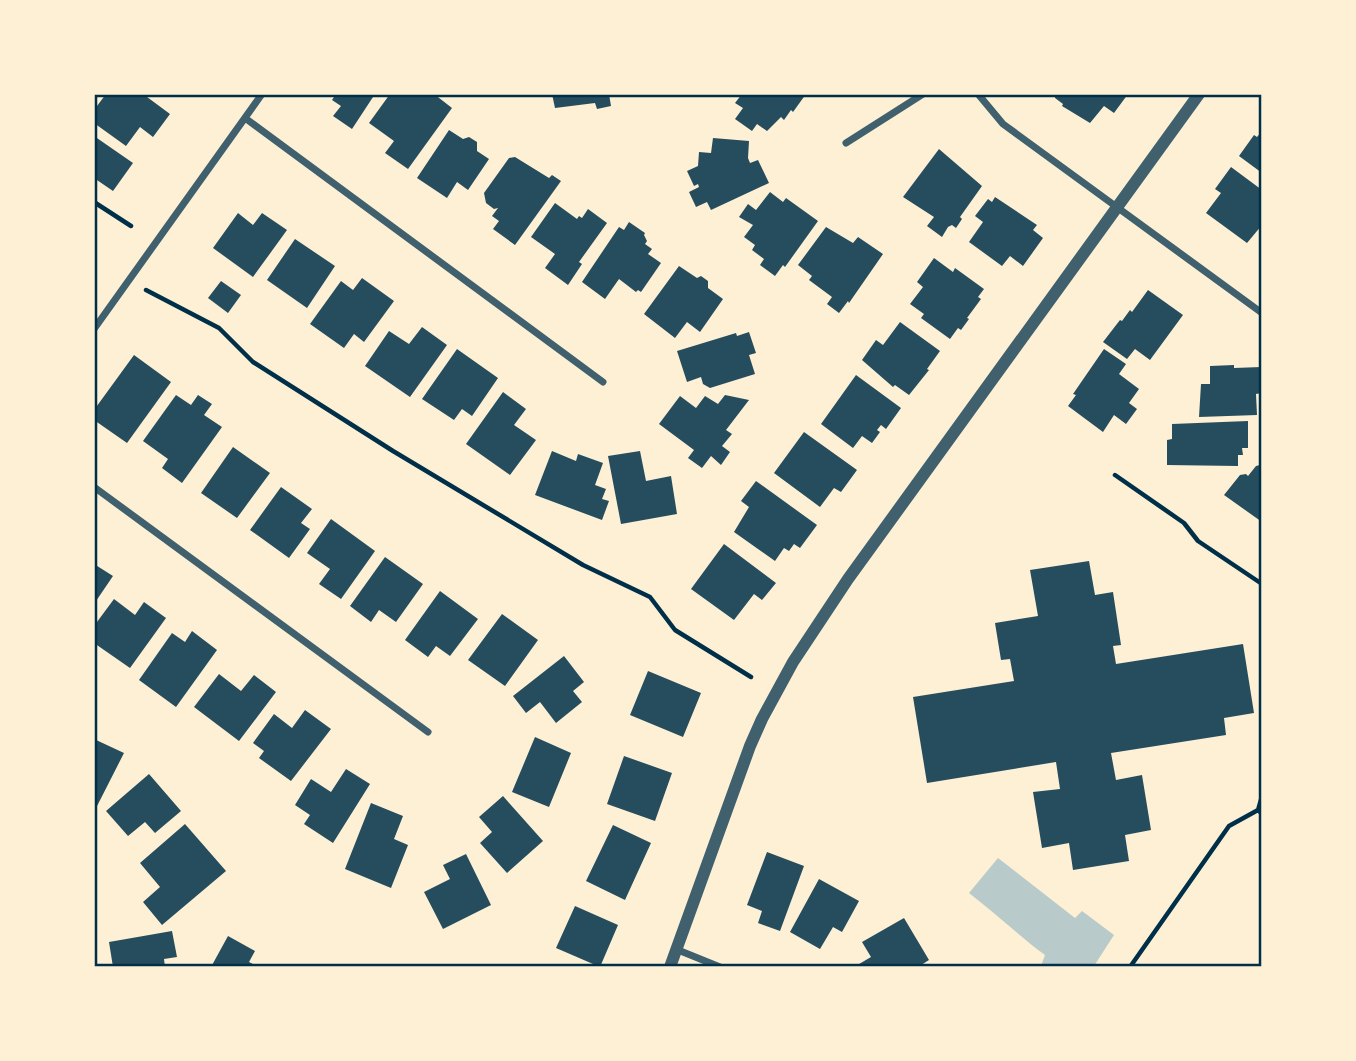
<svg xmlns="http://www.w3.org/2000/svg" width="1356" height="1061" viewBox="0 0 1356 1061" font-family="Quicksand,sans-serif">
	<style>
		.green { fill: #b9caca }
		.building { fill: #264d5e }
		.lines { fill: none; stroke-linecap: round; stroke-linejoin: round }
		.path { stroke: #003049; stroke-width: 4.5 }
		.minor { stroke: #3f606c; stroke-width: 7 }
		.tertiary { stroke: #3f606c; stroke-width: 12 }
		.neatline { fill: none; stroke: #003049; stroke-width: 2.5 }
	</style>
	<rect width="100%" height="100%" fill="#fdf0d5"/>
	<path class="green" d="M998,858L1075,918L1082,911L1114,935L1094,966H1041L1045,955C1018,935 995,913 969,893Z"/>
	<path class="building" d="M106,94H143L170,114L153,137L140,127L126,146L94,123V110Z
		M336,94H375L352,129L333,116L341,106L332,100Z
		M390,94H434L452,108L408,169L385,153L394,141L369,123Z
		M552,94H609L611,106L597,109L595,103L555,108Z
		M742,94H806L793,112L791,110L784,120L781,117L767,131L757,124L752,131L735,119L743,108L735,103Z
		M1055,94H1128L1114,113L1104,106L1090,123L1062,106L1063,104L1055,98Z
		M449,130L463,139L469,137L477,142V151L489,159L468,190L457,182L447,198L417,178Z
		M1262,131V173L1239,156L1254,135L1257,137Z
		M94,136L133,163L113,191L94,178Z
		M713,138L749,141L748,158L750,163L758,160L769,183L711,210L707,202L696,207L689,192L699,187L698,184L694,186L687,171L698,166L699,152L711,153Z
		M939,149L982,186L960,217L962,219L956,228L952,225L948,227L942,237L927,226L934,217L903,197Z
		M515,157L549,178L552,175L561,181L515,245L493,229L499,221L492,216L498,208L494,209L486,203L484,193L509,158Z
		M1231,167L1262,190V225L1247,243L1206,213L1221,193L1215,189Z
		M770,192L783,202L786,198L818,221L785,267L783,265L775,276L760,265L764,259L752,250L755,245L744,237L753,225L739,217L748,204L756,210Z
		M995,197L1037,225L1033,230L1043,238L1023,266L1010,256L1002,266L969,242L983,222L975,216L988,199L992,202Z
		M555,203L577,219L579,216L582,218L588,209L607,223L579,262L582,264L568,285L545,268L555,254L531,237Z
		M238,213L253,225L262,213L287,230L253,277L213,248Z
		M629,222L645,233L644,235L647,241L645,244L652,249L648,254L661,263L641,292L638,290L636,292L619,279L605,299L582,282L619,227L624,230Z
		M826,227L853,243L858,237L883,254L849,303L848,301L839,313L827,304L832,297L809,280L812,276L798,265Z
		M295,239L335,266L307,308L267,280Z
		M934,258L953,272L955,268L984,289L978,297L981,299L967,318L969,319L961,330L958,328L950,339L921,318L924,314L910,304L923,287L917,282Z
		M679,266L697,278L701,276L708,281V288L723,299L700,332L687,322L675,338L644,314Z
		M362,278L394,301L364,342L354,334L344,348L310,324L341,281L353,290Z
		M221,281L241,295L228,313L208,298Z
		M1148,290L1183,315L1150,360L1135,349L1127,359L1103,342L1120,320L1122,321L1130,310L1132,312Z
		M900,322L940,351L927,369L929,370L909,395L895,385L893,387L862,360L876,340L883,345Z
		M422,327L447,345L410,397L365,366L389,331L409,344Z
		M749,332L756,353L749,355L755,374L710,388L703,384L701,377L687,382L677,351L736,333L737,336Z
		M457,349L498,378L472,416L462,409L454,420L422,399Z
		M1104,349L1126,364L1119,374L1139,389L1129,403L1137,409L1126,424L1114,415L1103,432L1068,406L1076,395L1073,394Z
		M134,355L171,382L127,443L94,420V410Z
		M1234,365V368L1261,367L1262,393L1256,394L1257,415L1199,417L1201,384H1210V366Z
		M856,375L901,408L886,429L881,425L877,430L880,432L872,443L862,436L853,448L821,424Z
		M503,392L526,409L514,425L536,440L510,475L466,444Z
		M176,395L191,405L198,395L212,404L204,415L222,427L182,483L162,468L168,459L143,441Z
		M725,395L749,400L726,430L732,434L722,446L730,452L721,465L711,456L702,468L688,458L694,450L659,424L680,396L696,408L705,396L718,404Z
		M1248,421V448H1242L1243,455H1238V466L1167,465V440L1172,439V424Z
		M804,432L857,470L841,492L834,488L820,507L774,473Z
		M233,447L270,473L237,518L201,493Z
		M552,451L576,461L578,454L603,463L595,485L606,489L602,499L609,501L602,520L535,495Z
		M640,451L646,481L671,476L677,514L621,524L608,456Z
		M1260,465L1262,466V522L1224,495L1240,475L1246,474L1248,476L1256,466Z
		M756,481L817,525L800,548L794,544L789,551L784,548L775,561L734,532L749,507L741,501Z
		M281,487L312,509L301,523L310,529L289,558L250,530Z
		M331,519L375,551L341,599L319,584L330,569L307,553Z
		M724,544L776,583L762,600L754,594L734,620L691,589Z
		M385,557L423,584L396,622L379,610L371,622L350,606Z
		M1089,561L1095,595L1113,592L1121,645L1113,646L1116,664L1243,644L1254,713L1224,718L1226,735L1111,753L1116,780L1142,775L1151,830L1125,835L1129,861L1073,870L1069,843L1042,848L1033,792L1060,789L1056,762L927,783L913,697L1014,681L1010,659L1001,660L995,623L1038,616L1030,570Z
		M94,564L113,576L94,604Z
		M440,591L478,619L450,656L436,646L428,657L405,640Z
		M114,599L135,615L144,602L166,618L130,668L94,643V626Z
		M502,614L538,640L505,686L468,660Z
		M192,631L217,650L176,707L139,680L172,633L185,642Z
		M564,656L584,682L573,691L582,702L556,723L540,702L526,713L513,696Z
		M648,671L701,693L683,737L630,715Z
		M219,674L241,691L254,675L276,692L239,741L194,707Z
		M305,710L331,729L291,781L259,758L264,751L253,743L274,714L292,728Z
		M535,737L571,753L549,807L512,792Z
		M94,739L124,753L94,812Z
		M624,756L672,773L655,821L607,804Z
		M346,769L370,784L333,843L304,824L310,815L295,805L311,779L331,792Z
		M149,774L181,811L155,833L145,822L128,836L106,811Z
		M503,796L543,841L507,873L480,843L492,832L479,817Z
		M371,803L403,816L394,839L408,845L391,888L345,869Z
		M185,824L226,871L162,925L143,902L160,887L140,863Z
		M613,825L651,843L625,900L586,881Z
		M767,852L804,866L780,931L758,923L762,911L747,905Z
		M466,854L491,905L443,929L424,892L450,879L443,865Z
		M819,879L859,901L842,932L833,927L820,949L790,932Z
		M575,906L618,925L600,967L556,948Z
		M904,918L929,960L918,967H854L871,957L862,942Z
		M172,931L177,957L164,959L165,967H113L109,942Z
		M228,936L255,951L249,962L259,967H211Z"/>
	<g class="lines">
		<path class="path" d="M94,202L131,226
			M146,290L219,328L253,362L393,451L583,565L650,597L675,630L751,677
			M1115,475L1184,523L1198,541L1262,584
			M1262,796L1258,810L1262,814
			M1130,967L1229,826L1258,810"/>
		<path class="minor" d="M978,94L1003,124L1262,313
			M245,118L603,382
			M846,143L923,94
			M94,329L262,94
			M94,487L428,732
			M678,950L720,967"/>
		<path class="tertiary" d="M670,967L750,746L762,719L793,662L848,579L1199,94"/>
	</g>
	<rect width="1356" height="1061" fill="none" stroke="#fdf0d5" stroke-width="192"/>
	<rect x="96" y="96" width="1164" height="869" class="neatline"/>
</svg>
